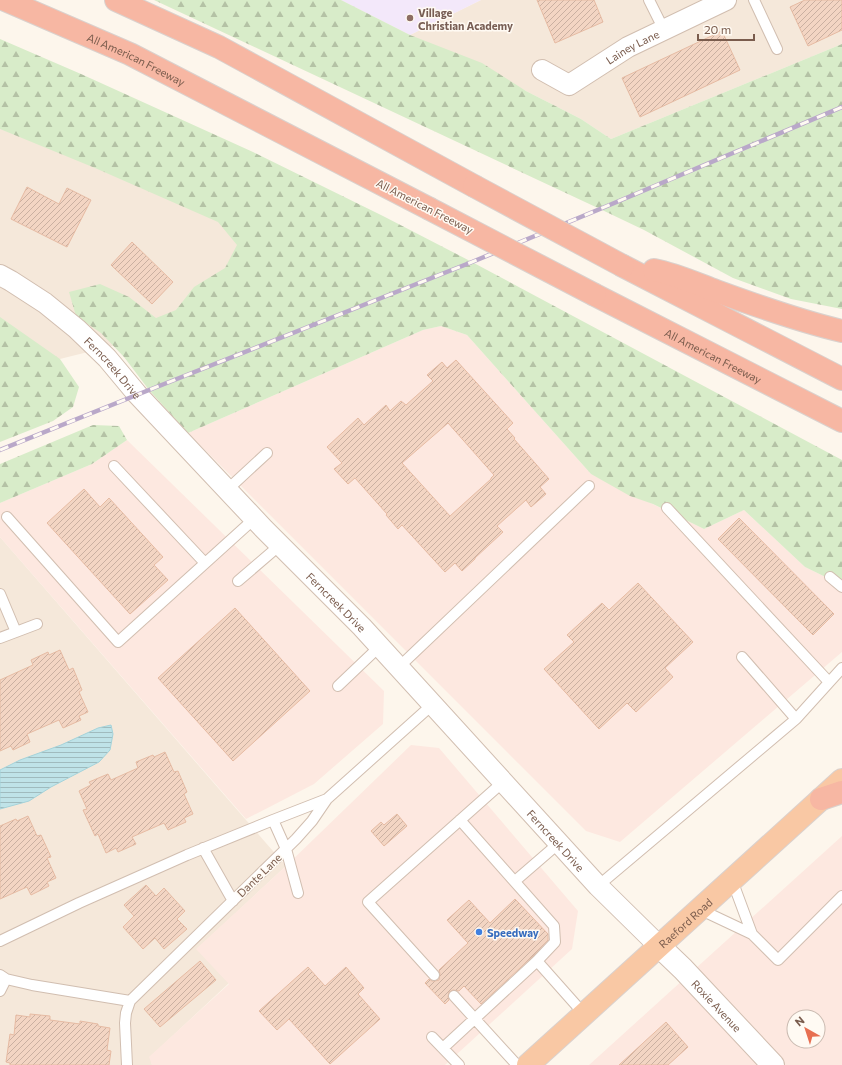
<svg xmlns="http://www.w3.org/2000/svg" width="842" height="1065" viewBox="0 0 842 1065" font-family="Commissioner,sans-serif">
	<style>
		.residential { fill: #f5e8da }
		.commercial { fill: #fde8e0; fill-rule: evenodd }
		.education { fill: #f3e8fa }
		.forest { fill: url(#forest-firs) }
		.water { fill: url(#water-rules); stroke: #a5d3da }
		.building { fill: url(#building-hatch); stroke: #e6bba3; fill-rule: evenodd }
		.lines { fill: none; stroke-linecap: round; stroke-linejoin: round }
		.service-casing { stroke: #d1beb0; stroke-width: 12 }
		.minor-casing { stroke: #d1beb0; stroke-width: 22 }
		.tertiary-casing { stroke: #d1beb0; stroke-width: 24 }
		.trunk-casing { stroke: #dad1cd; stroke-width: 24 }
		.motorway-casing { stroke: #dad1cd; stroke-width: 24 }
		.service { stroke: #fff; stroke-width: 10 }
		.minor { stroke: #fff; stroke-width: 20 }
		.tertiary { stroke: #fff; stroke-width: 22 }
		.trunk { stroke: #f9c8a4; stroke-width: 22 }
		.motorway { stroke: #f7b7a3; stroke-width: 22 }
		.rail-casing { stroke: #b9a8c9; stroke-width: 4.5 }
		.rail { stroke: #fffaf3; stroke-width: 3; stroke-dasharray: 9; stroke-linecap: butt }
		.motorway-bridge-casing { stroke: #dad1cd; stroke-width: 24; stroke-linecap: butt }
		.motorway-bridge { stroke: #f7b7a3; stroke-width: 22 }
		.education-dot { fill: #8d6e63; stroke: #fffaf3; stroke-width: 1.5 }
		.shop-dot { fill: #3f7fe0; stroke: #fffaf3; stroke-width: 1.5 }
		.labels { text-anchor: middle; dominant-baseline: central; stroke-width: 3; stroke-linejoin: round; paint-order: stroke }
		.education-label { font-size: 11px; font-weight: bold; fill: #785e54; stroke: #fffaf3; text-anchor: start }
		.street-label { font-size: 11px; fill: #7a5c4d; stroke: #fffaf3 }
		.shop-label { font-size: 11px; font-weight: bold; fill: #366cbe; stroke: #fffaf3; text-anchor: start }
	</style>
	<defs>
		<pattern id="forest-firs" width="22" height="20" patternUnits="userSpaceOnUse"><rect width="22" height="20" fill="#d8ecc9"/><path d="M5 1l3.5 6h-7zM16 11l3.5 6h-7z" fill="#b4c2a5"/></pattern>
		<pattern id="water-rules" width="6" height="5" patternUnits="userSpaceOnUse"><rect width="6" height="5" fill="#bfe3e8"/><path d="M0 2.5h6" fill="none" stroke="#a0bbbe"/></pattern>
		<pattern id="building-hatch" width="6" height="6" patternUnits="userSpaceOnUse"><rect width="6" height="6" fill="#f3d5c3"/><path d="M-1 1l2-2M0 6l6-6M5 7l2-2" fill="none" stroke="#cab0a1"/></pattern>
	</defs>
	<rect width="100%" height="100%" fill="#fdf6ec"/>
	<path class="residential" d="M481,0H842V44L611,139L581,119L526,91L410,35Z
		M0,127L369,261L334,290L60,359L0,380Z
		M0,537L286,866L197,949L229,983L150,1057L152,1065H0Z"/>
	<path class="commercial" d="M441,326L467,335L591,474L704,529L744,510L805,567L842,585V652L620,842L586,831L188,433L423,330Z
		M127,440L384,691L383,724L314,784L246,819L0,537V503L92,464Z
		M411,745L439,748L578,911L572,949L445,1065H152L149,1057L229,984L196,949L286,866Z
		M842,836V1065H589ZM794,1017H818V1041H794Z"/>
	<path class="education" d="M341,0H481L410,35Z"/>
	<path class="forest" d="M154,0H341L410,35L482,63L526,91L581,119L611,139L842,44V309L791,299L733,278L644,230L600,209Z
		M0,39L81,74L253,152L383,216L472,262L842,460V585L805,567L744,510L704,529L653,504L630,496L591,474L467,335L441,326L423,330L188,433L149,390L124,357L101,333L76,316L69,292L100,284L129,297L156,318L176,310L194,287L225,268L237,245L218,222L95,168L0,129Z
		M0,317L60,359L79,387L73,407L53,421L0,442Z
		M93,425L119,426L127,440L92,464L0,503V464Z"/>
	<path class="water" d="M111,725L113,734L110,750L99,762L51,787L29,801L0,809V770L20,760L61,745L98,728Z"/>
	<path class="building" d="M537,0H594L603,22L555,43Z
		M805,0H842V30L808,46L790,7Z
		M722,31L740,70L640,117L622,78Z
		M27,187L59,204L67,188L91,200L67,247L11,219Z
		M132,242L173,282L152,304L111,265Z
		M456,360L513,423L507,429L515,438L514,439L549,479L540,487L546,494L531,507L526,500L497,526L503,532L475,558V559L462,571L455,563L445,572L402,525L398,529L386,515L387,514L355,478L348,484L334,469L342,463L327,447L358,418L364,425L386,405L390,411L401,401L406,405L433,381L427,375L442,362L447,368ZM448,423L494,475L491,478V479L450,516L402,463Z
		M84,489L100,507L109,498L163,557L154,565L168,580L130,614L47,523Z
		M739,518L834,614L813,635L718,539Z
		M638,583L693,642L665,668L673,677L636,712L627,703L599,729L544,669L574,642L567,635L602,603L609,610Z
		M235,608L310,691L233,761L158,678Z
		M60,650L69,670L73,668L82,690L79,692L88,712L79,716L81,720L63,728L59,720L27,734L30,742L13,750L11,746L0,751V680L33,665L31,660L48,652L49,655Z
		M165,752L174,772L178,771L187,792L184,794L193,814L184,818L186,822L168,830L164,823L132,837L136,844L118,852L116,848L106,853L98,834L95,836L83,810L87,809L79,791L91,785L89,782L108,774L111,780L138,768L136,762L153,755L154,757Z
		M397,814L407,826L384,846L371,831L381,822L384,825Z
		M28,816L37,836L41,835L51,857L47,858L56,878L47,882L49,886L31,895L27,887L0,899V826L16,819L17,821Z
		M146,885L156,896L164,888L185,911L177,919L187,929L164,949L155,938L143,949L123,927L134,916L124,905Z
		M515,899L548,934V940L533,956L481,1004L464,986L459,991L453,990L449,992L448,997L449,1000L445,1004L425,983L429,979L432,981H435L439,980L440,974L439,970L468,943L447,920L469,900L490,923Z
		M200,961L216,980L160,1027L144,1009Z
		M308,967L325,986L346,967L364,988L358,994L380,1019L330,1064L289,1019L277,1030L259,1011Z
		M30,1014L50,1016V1020L80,1024V1021L98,1024V1026L110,1028L107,1050L111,1051L109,1065H10V1063L6,1062L10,1034L14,1035L16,1015L30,1017Z
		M666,1022L688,1047L668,1065H619Z"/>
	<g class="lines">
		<defs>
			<path id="service" d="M649,0L664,30
				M754,0L777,49
				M114,466L205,563
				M227,490L267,453
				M667,508L829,682
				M7,517L118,642L254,519
				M830,577L842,587
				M238,581L280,545
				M0,594L16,632
				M0,638L37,624
				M399,667L589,486
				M338,686L380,646
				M796,719L842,668
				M203,848L233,901
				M515,881L559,843
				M598,886L796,719L742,657
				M298,893L286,849L273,820L327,799
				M699,909L752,934L732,880
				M752,934L778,960L842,896
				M0,941L79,903L187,855L273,820
				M537,961L584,1014
				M0,975L6,979L32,985L130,1001
				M434,975L368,902L503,782
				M0,991L6,979
				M454,996L517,1065
				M432,1037L459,1065
				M443,1048L537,961L555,942L554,926L460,820
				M127,1065L125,1023L126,1013L130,1001L296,839L312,821L327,799L433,704"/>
			<g id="minor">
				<path id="s1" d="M542,70L569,85L628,47L726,0"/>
				<path id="s2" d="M0,275L11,281L45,303L77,329L107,358L137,394L264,529L362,627L598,886L659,946"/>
			</g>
			<g id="tertiary">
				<path id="s3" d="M659,946L683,969L773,1065"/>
			</g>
			<g id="trunk">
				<path id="s4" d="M528,1065L842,780"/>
			</g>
			<g id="motorway">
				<path id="s5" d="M5,0L130,54L428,208"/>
				<path d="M116,0L219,47L474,186"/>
				<path d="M623,266L842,379"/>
				<path d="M654,270C675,274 695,283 716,291C757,306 799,321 842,331"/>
				<path id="s6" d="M595,295L842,421"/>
				<path d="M821,799L842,792"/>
			</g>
		</defs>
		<use href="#service" class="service-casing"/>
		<use href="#minor" class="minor-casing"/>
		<use href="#tertiary" class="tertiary-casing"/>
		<use href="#trunk" class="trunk-casing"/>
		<use href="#motorway" class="motorway-casing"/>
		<use href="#service" class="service"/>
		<use href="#minor" class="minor"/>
		<use href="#tertiary" class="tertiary"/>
		<use href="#trunk" class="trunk"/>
		<use href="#motorway" class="motorway"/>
		<defs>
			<path id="rail" d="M0,450L149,390L472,262L600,209L842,107"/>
		</defs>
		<use href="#rail" class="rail-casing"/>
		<use href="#rail" class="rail"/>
		<defs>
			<path id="motorway-bridge" d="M474,186L623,266
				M428,208L595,295"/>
		</defs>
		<use href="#motorway-bridge" class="motorway-bridge-casing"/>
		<use href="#motorway-bridge" class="motorway-bridge"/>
	</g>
	<circle class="education-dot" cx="410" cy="18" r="4"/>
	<circle class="shop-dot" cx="479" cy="932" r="4"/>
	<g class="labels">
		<g class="education-label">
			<text x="418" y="12">Village<tspan x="418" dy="13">Christian Academy</tspan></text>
		</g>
		<g class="street-label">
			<text stroke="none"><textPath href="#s1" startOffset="105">Lainey Lane</textPath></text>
			<text stroke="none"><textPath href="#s5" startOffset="144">All American Freeway</textPath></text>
			<text transform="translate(425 206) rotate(27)">All American Freeway</text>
			<text stroke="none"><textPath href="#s6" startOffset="133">All American Freeway</textPath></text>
			<text stroke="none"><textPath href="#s2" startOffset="147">Ferncreek Drive</textPath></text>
			<text stroke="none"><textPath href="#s2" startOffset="471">Ferncreek Drive</textPath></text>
			<text stroke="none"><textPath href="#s2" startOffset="795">Ferncreek Drive</textPath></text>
			<text transform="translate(259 875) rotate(-44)">Dante Lane</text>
			<text stroke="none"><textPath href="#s4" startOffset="212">Raeford Road</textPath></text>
			<text stroke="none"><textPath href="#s3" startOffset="83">Roxie Avenue</textPath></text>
		</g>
		<g class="shop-label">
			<text x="487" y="932">Speedway</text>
		</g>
	</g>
	<g transform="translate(806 1029) rotate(321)"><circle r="19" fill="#fffaf3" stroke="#cabbb1"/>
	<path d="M0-3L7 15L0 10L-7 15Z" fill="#e76f51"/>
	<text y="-6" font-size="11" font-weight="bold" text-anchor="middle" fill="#7a5c4d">N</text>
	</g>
	<path d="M698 34v6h56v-6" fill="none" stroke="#7a5c4d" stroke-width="2"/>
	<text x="704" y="34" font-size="12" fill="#7a5c4d" stroke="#fffaf3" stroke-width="3" paint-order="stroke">20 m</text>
</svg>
